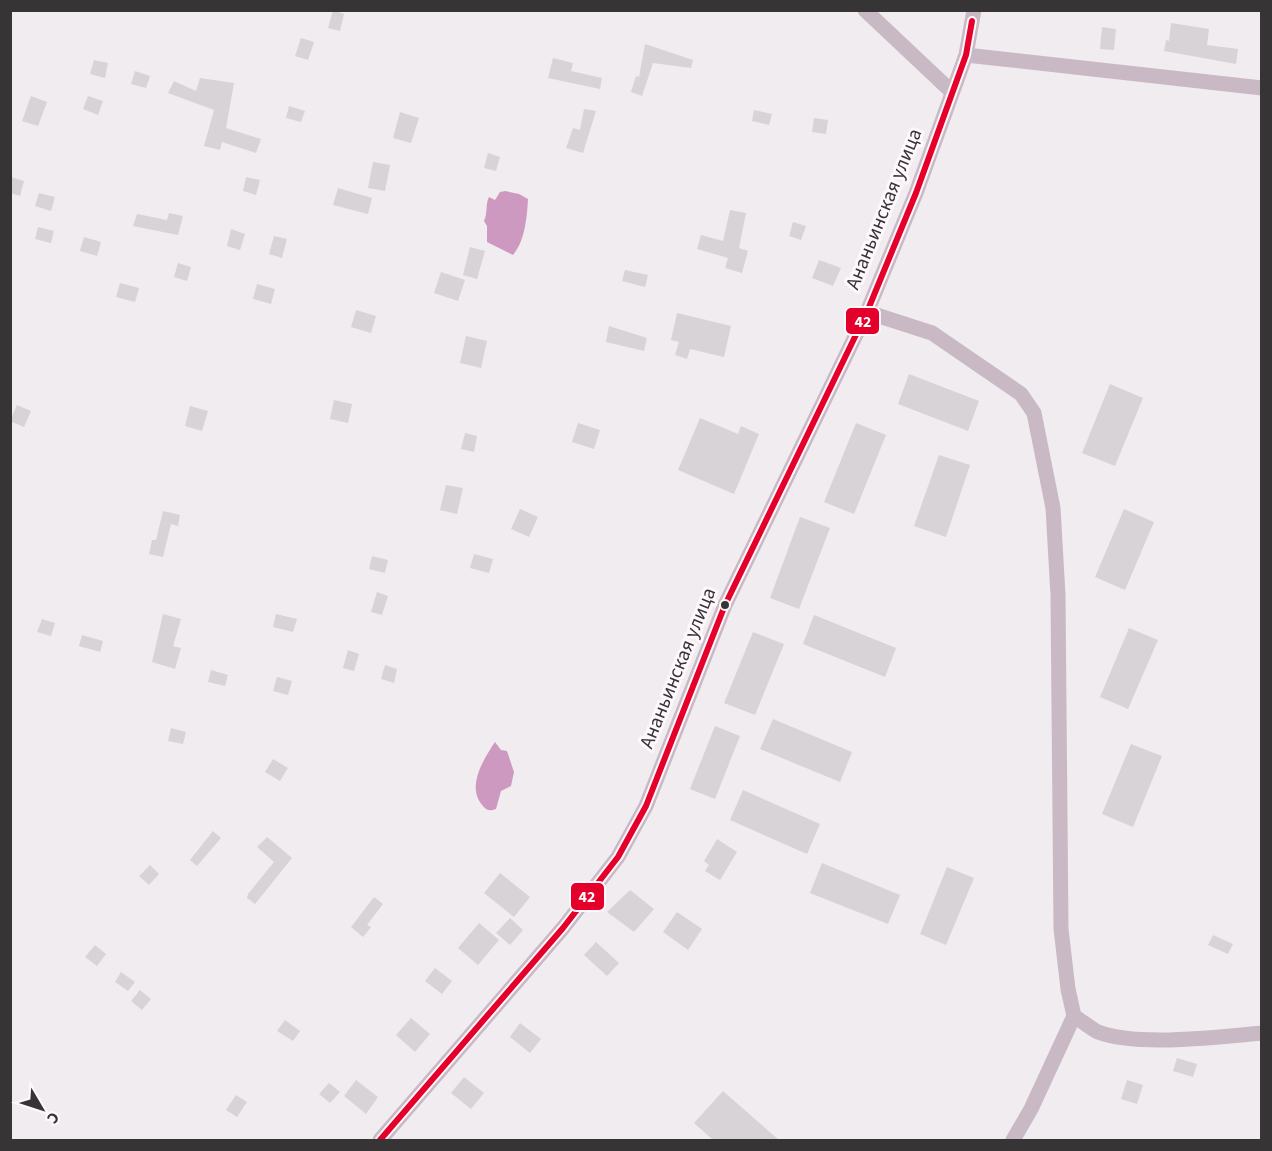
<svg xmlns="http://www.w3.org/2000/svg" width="1272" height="1151" viewBox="0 0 1272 1151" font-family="'Source Sans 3',sans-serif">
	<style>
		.water { fill: #cd99c0 }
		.building { fill: #d7d3d6 }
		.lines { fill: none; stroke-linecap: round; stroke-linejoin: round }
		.minor { stroke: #c9b9c4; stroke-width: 15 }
		.bus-1-casing { stroke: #fef8fc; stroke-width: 10 }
		.bus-1 { stroke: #e4002b; stroke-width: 6 }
		.bus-dot { fill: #373436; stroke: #fef8fc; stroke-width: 2 }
		.labels { text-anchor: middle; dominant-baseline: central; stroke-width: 6; stroke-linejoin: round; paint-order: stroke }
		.street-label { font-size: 20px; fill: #373436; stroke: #fef8fc }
		.line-badge { stroke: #fef8fc; stroke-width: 2 }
		.badge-label { font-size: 16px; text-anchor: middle; font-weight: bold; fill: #fff }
	</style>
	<rect width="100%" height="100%" fill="#f1ecef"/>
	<path class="water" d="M505,191L519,194L528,199C527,217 525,241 513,255L487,242V226L484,221C488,213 485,205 489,197L495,200L500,192Z
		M495,742L501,750L507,751L514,772L511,786L501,791L496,809C490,811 487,811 483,806C465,787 485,757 495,742Z"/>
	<path class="building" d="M333,10L344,14L340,31L328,28Z
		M1171,23L1209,29L1207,45L1238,49L1236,64L1164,51L1166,40L1169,41Z
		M1102,27L1116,29L1114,50L1100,49Z
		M301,38L314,42L308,60L295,56Z
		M645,44L693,60L691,68L653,63L642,96L631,92L636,76L639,77Z
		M553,58L573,63L571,71L602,78L600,89L548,78Z
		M94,60L108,63L105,78L90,74Z
		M135,71L150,76L146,88L131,84Z
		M200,78L234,83L226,128L261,139L256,153L222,142L220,150L204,146L214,110L168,93L174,81L196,91Z
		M31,96L47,102L38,126L22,121Z
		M88,96L103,101L98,115L83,109Z
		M289,106L305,111L301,122L286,118Z
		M584,109L596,111L583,153L566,148L573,128L580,130Z
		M754,110L772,114L769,125L752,121Z
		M400,112L419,118L411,143L393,138Z
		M814,118L828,120L826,134L812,132Z
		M488,153L500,157L496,171L484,168Z
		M373,162L390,165L385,191L368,188Z
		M10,177L24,181L20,196L10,193Z
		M246,177L260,180L256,195L243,191Z
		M338,188L372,198L368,214L333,205Z
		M39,193L55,197L51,211L35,206Z
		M730,210L746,213L739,248L748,251L742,273L725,268L728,258L697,249L701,235L723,241Z
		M169,213L183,216L178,235L133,226L137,214L167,220Z
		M793,222L806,226L801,240L789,236Z
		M38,227L54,231L51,243L35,239Z
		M231,229L245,234L240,250L227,246Z
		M274,236L287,239L282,258L269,254Z
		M84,237L101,242L97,256L80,251Z
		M470,247L485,251L477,279L463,275Z
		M819,260L841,268L833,286L812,278Z
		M178,263L191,267L187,281L174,277Z
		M625,270L648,275L645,287L622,281Z
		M441,272L465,280L458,301L434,293Z
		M120,283L139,288L135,302L116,297Z
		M257,284L275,289L271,304L253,299Z
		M356,310L376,316L371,333L351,327Z
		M677,313L731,326L724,357L690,349L687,359L675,355L679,342L671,340Z
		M609,326L647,338L644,351L606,342Z
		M466,336L487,341L481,368L460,363Z
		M909,374L979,401L968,431L898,404Z
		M1110,384L1143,398L1115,466L1082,453Z
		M334,400L352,404L348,423L330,419Z
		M17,405L31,411L24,427L10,421Z
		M190,406L208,411L202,431L185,426Z
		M700,418L738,434L741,426L759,434L734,494L678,470Z
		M578,423L600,430L594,449L572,442Z
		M856,423L886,435L854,514L824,502Z
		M465,433L477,436L474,452L461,449Z
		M939,455L970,465L946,537L914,526Z
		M446,485L463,488L457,514L440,510Z
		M520,509L538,517L529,537L511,529Z
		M1124,509L1154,522L1125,590L1095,577Z
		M163,511L180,515L178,526L171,524L163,557L149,554L152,540H156Z
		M800,517L830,528L799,609L770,598Z
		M474,554L493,559L489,573L470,568Z
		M372,556L388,560L385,573L369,569Z
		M377,592L388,596L382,615L371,612Z
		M163,614L181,619L173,646L181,648L175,669L152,662Z
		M276,614L297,619L293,632L273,627Z
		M814,615L896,648L885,677L803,644Z
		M42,619L55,623L51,636L37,632Z
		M1129,628L1158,640L1128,709L1100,697Z
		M753,632L784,644L755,715L724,703Z
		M82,635L103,641L100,652L79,646Z
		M348,650L359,654L354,671L343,668Z
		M385,665L397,669L394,683L381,679Z
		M211,670L228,675L225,686L208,682Z
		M277,677L292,681L288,695L273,691Z
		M773,719L852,752L840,782L760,749Z
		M715,726L740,736L715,799L690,789Z
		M171,728L186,732L183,744L168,741Z
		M1131,744L1162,756L1133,827L1102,814Z
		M273,759L288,768L280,781L265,772Z
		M743,790L820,824L807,854L730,820Z
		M213,831L221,838L197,866L190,860Z
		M267,837L292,858L255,904L247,898L248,894L274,862L257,847Z
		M717,839L737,852L720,880L705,871L709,865L704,861Z
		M822,863L900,895L888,924L810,893Z
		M150,865L159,874L149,885L139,876Z
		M947,867L974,878L946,945L920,934Z
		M500,873L530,897L514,917L484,893Z
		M630,890L654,909L634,932L607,912Z
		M374,897L383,904L367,925L371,927L363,937L351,927Z
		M677,912L702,929L688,950L663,932Z
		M510,918L523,930L510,945L496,933Z
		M479,923L499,940L478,965L458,948Z
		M1213,935L1233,944L1228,954L1208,945Z
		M596,942L619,963L607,976L584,955Z
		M95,945L106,954L97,966L85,957Z
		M435,968L452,981L442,994L425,981Z
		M121,972L135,982L128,991L115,982Z
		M140,990L151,999L142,1010L131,1001Z
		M411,1018L430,1034L415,1052L396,1035Z
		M285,1020L300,1031L293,1041L277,1031Z
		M520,1023L541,1039L530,1053L510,1037Z
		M1177,1058L1197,1064L1193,1077L1173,1071Z
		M464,1077L484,1093L471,1109L451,1093Z
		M356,1080L378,1097L366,1114L344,1096Z
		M1127,1080L1143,1085L1137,1104L1121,1099Z
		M329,1083L340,1092L330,1103L319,1094Z
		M723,1091L779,1140H713L694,1123Z
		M236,1095L247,1102L237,1117L226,1110Z"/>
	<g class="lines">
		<path class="minor" d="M865,10L952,92
			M966,55L1262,88
			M867,312L932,333L1021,394L1034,413L1053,508L1058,595L1061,929L1068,989L1074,1016C1082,1021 1090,1028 1098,1032C1137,1047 1219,1037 1262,1033
			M380,1140L563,928L618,857L646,806L725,605L867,312L916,193L966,55L974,10
			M1013,1140L1031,1109L1074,1016"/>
		<defs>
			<path id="bus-1" d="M380,1140L563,928L618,857L646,806L725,605L867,312L916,193L966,55L972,21"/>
		</defs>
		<use href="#bus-1" class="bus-1-casing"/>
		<use href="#bus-1" class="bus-1"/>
	</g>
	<circle class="bus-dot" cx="725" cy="605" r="5"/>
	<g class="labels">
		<g class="street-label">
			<text transform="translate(884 209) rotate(-68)">Ананьинская улица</text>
			<text transform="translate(678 668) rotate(-68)">Ананьинская улица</text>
		</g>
	</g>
	<g class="line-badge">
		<rect x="845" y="307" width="35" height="28" rx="6" fill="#e4002b"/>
		<rect x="570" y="882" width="35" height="29" rx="6" fill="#e4002b"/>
	</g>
	<g class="badge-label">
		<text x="863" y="327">42</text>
		<text x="587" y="902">42</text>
	</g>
	<rect width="1272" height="1151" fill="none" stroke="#373436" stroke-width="24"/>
	<g transform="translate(42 1109) rotate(129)" stroke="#fef8fc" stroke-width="4.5" paint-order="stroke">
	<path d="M0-4.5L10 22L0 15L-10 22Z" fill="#373436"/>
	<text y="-9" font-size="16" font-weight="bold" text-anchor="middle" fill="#373436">С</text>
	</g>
</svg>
